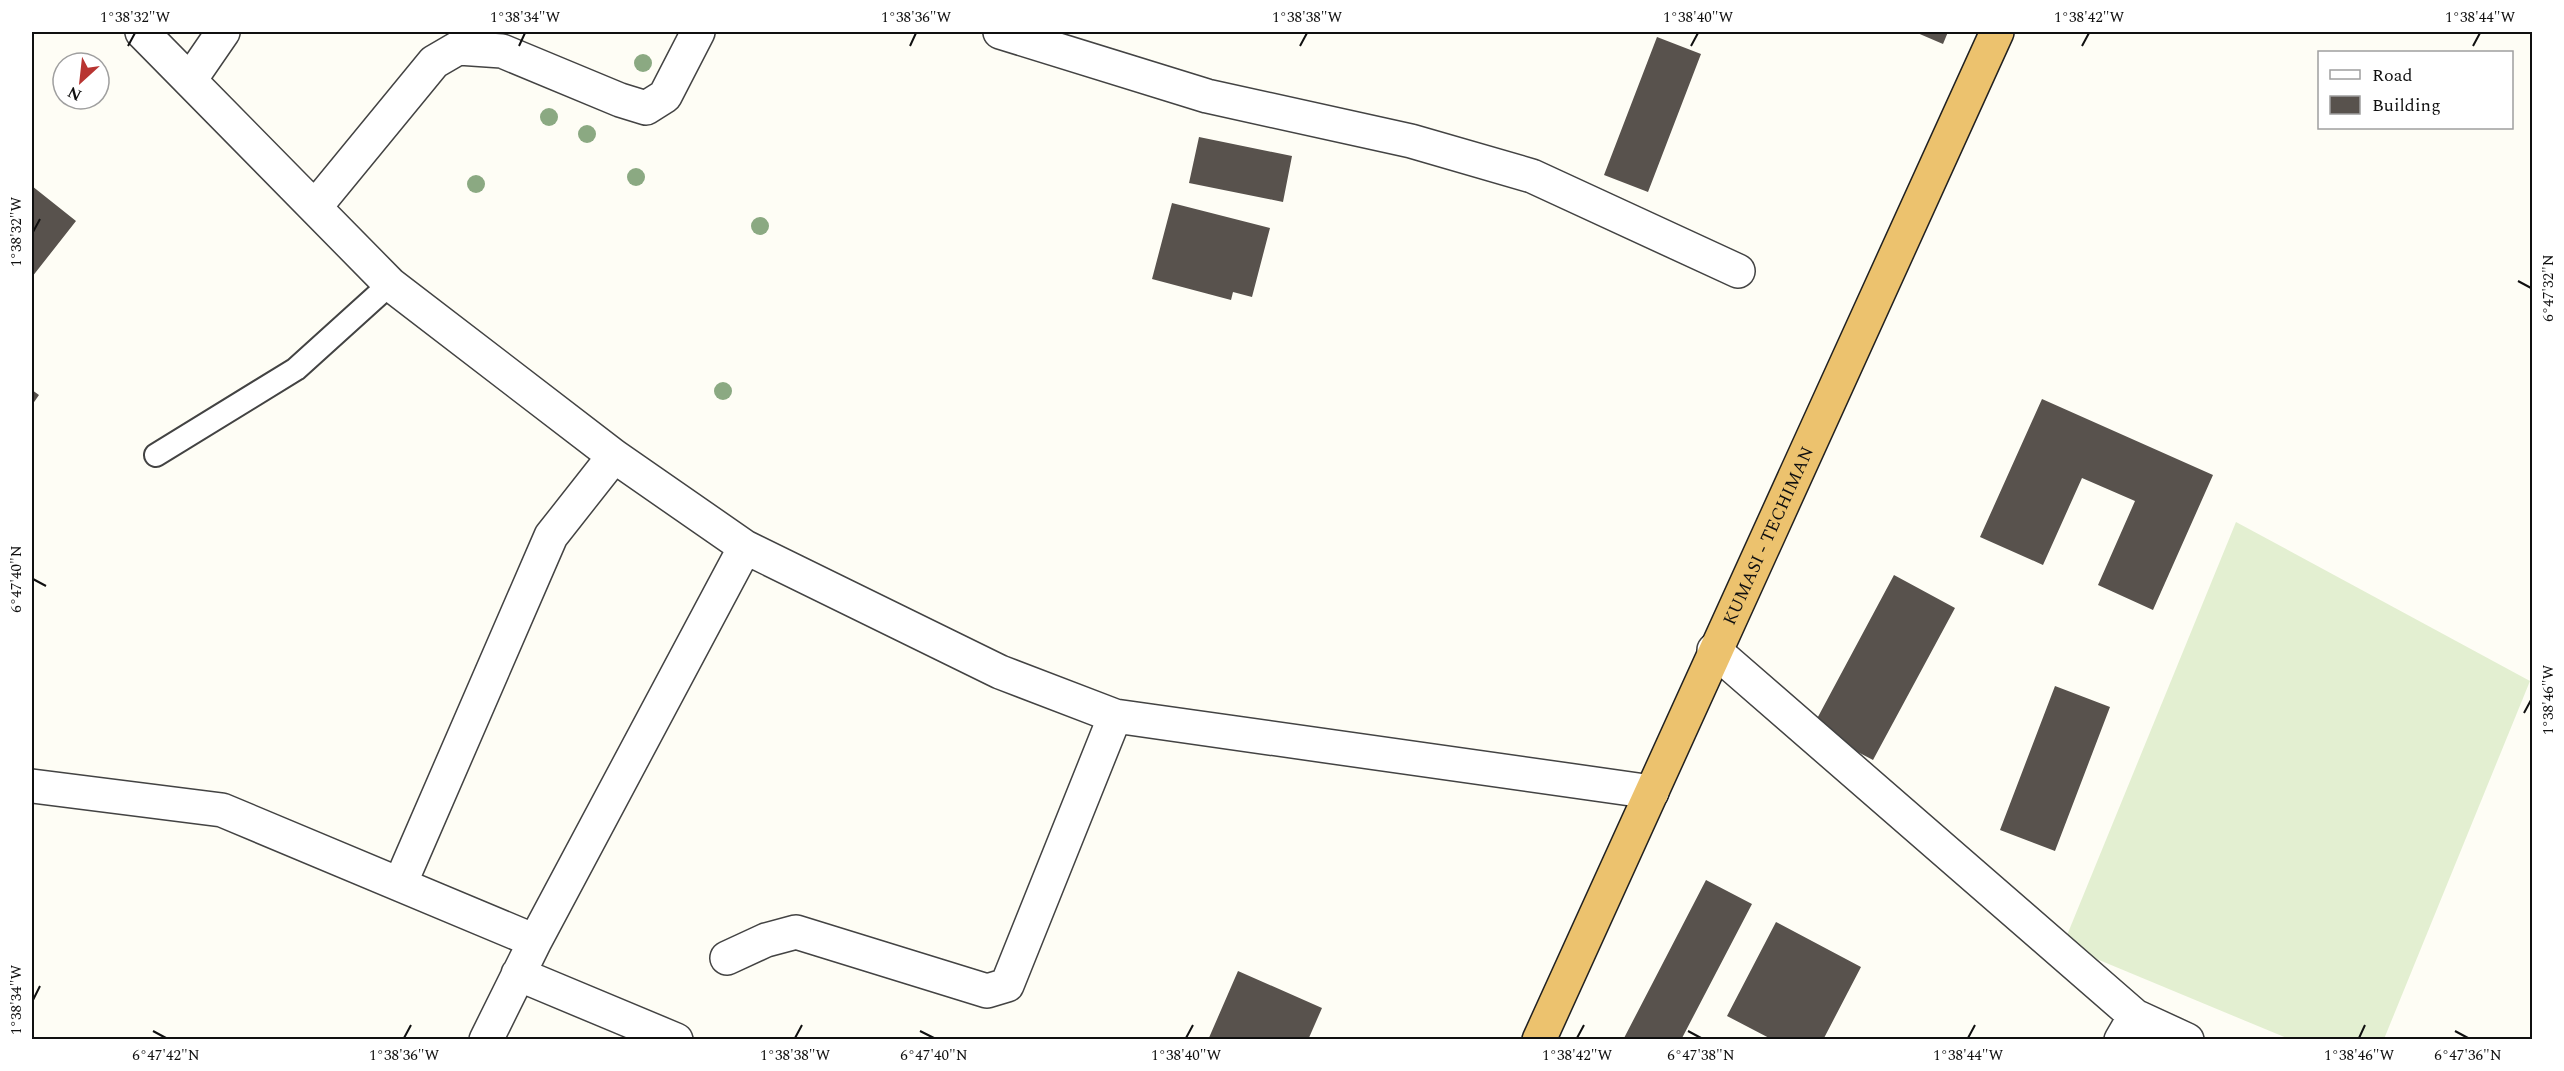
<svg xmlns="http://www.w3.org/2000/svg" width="2564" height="1071" viewBox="0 0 2564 1071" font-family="Spectral,serif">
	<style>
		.pitch { fill: #e3efd1 }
		.building { fill: #58524d }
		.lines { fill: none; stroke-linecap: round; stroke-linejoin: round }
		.service-casing { stroke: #434343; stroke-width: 26 }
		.minor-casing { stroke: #434343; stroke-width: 36 }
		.trunk-casing { stroke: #212121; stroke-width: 36 }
		.service { stroke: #fff; stroke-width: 22 }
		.minor { stroke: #fff; stroke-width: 33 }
		.trunk { stroke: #ecc26e; stroke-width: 33 }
		.tree { fill: #8ba982 }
		.ticks { fill: none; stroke: #101010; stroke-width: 2 }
		.labels { text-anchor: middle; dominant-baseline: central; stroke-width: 6; stroke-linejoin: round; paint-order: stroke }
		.street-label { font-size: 18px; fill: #101010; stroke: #fff }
		.neatline { fill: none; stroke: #101010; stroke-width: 2 }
		.ticks-label { font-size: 15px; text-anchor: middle; fill: #101010 }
	</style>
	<rect width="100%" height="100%" fill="#fefdf5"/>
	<path class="pitch" d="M2236,522L2530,681L2384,1039H2289L2063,945Z"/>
	<path class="building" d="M1915,32H1948L1943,44Z
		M1657,37L1701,54L1648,192L1604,175Z
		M1199,137L1292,156L1283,202L1189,183Z
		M32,186L76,221L32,277Z
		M1172,203L1270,228L1252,297L1233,292L1231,300L1152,279Z
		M32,390L39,395L32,405Z
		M2042,399L2213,475L2153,610L2098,585L2135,501L2082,478L2043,565L1980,537Z
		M1894,575L1955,608L1873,760L1812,728Z
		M2055,686L2110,707L2055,851L2000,830Z
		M1706,880L1752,904L1681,1040H1623Z
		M1776,922L1861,967L1823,1040H1773L1727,1016Z
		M1238,971L1322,1008L1308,1040H1208Z"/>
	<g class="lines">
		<defs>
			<path id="service" d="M156,455L296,369L390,284"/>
			<path id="minor" d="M142,32L390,284L614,456L745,547L1000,672L1115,716L1652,792
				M1000,32L1207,96L1411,141L1532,176L1738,271
				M190,80L223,32
				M315,207L434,62L458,48L502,51L620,100L646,108L665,96L698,32
				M1714,650L2135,1016L2187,1040
				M32,786L222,810L535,941
				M400,884L551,536L614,456
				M727,958L766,940L796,932L987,991L1007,985L1115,716
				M518,974L676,1040
				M486,1040L535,941L745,547
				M2121,1040L2135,1016"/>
			<g id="trunk">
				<path id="s1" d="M1539,1040L1997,32"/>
			</g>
		</defs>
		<use href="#service" class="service-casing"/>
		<use href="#minor" class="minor-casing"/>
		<use href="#trunk" class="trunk-casing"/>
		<use href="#service" class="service"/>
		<use href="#minor" class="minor"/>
		<use href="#trunk" class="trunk"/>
	</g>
	<g class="tree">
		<circle cx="643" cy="63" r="9"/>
		<circle cx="549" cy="117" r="9"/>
		<circle cx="587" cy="134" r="9"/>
		<circle cx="636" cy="177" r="9"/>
		<circle cx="476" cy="184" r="9"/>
		<circle cx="760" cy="226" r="9"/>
		<circle cx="723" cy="391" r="9"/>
	</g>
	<path class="ticks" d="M128,46L135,33M519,46L525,33M910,46L916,33M1300,46L1307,33M1691,46L1698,33M2082,46L2089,33M2473,46L2480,33M33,232L40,219M2518,281L2531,288M33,579L46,586M2524,713L2531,700M33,1000L40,986M153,1031L166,1038M920,1031L934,1038M1688,1031L1701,1038M2455,1031L2468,1038M404,1038L411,1025M795,1038L802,1025M1186,1038L1193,1025M1577,1038L1584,1025M1968,1038L1975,1025M2359,1038L2365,1025"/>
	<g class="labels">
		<g class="street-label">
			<text stroke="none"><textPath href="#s1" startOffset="554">KUMASI - TECHIMAN</textPath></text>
		</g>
	</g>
	<rect width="2564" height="1071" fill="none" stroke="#ffffff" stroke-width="66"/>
	<rect x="2318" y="51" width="195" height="78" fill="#ffffff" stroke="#9f9f9f" stroke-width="1.5"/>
	<rect x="2330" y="70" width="30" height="9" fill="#ffffff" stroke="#9f9f9f" stroke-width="1.5"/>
	<text x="2372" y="81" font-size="18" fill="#101010">Road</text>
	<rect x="2330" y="96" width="30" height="18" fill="#58524d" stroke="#9f9f9f" stroke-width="1.5"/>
	<text x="2372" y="111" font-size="18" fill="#101010">Building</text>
	<g transform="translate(81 81) rotate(207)"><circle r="28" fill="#ffffff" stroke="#9f9f9f" stroke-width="1.5"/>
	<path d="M0-4.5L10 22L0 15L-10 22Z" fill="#b83431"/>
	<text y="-9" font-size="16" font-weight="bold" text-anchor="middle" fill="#101010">N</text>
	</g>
	<rect x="33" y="33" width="2498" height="1005" class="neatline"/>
	<g class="ticks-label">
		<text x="135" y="22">1°38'32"W</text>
		<text x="525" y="22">1°38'34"W</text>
		<text x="916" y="22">1°38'36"W</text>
		<text x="1307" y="22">1°38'38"W</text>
		<text x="1698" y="22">1°38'40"W</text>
		<text x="2089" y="22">1°38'42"W</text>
		<text x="2480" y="22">1°38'44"W</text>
		<text transform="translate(16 232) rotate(-90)" y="5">1°38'32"W</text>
		<text transform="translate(2548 288) rotate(-90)" y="5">6°47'32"N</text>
		<text transform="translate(16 579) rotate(-90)" y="5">6°47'40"N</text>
		<text transform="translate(2548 700) rotate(-90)" y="5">1°38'46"W</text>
		<text transform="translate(16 1000) rotate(-90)" y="5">1°38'34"W</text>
		<text x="166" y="1060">6°47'42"N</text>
		<text x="404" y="1060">1°38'36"W</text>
		<text x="795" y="1060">1°38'38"W</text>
		<text x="934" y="1060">6°47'40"N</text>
		<text x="1186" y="1060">1°38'40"W</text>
		<text x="1577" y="1060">1°38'42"W</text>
		<text x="1701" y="1060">6°47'38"N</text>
		<text x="1968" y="1060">1°38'44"W</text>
		<text x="2359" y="1060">1°38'46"W</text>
		<text x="2468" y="1060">6°47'36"N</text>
	</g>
</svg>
